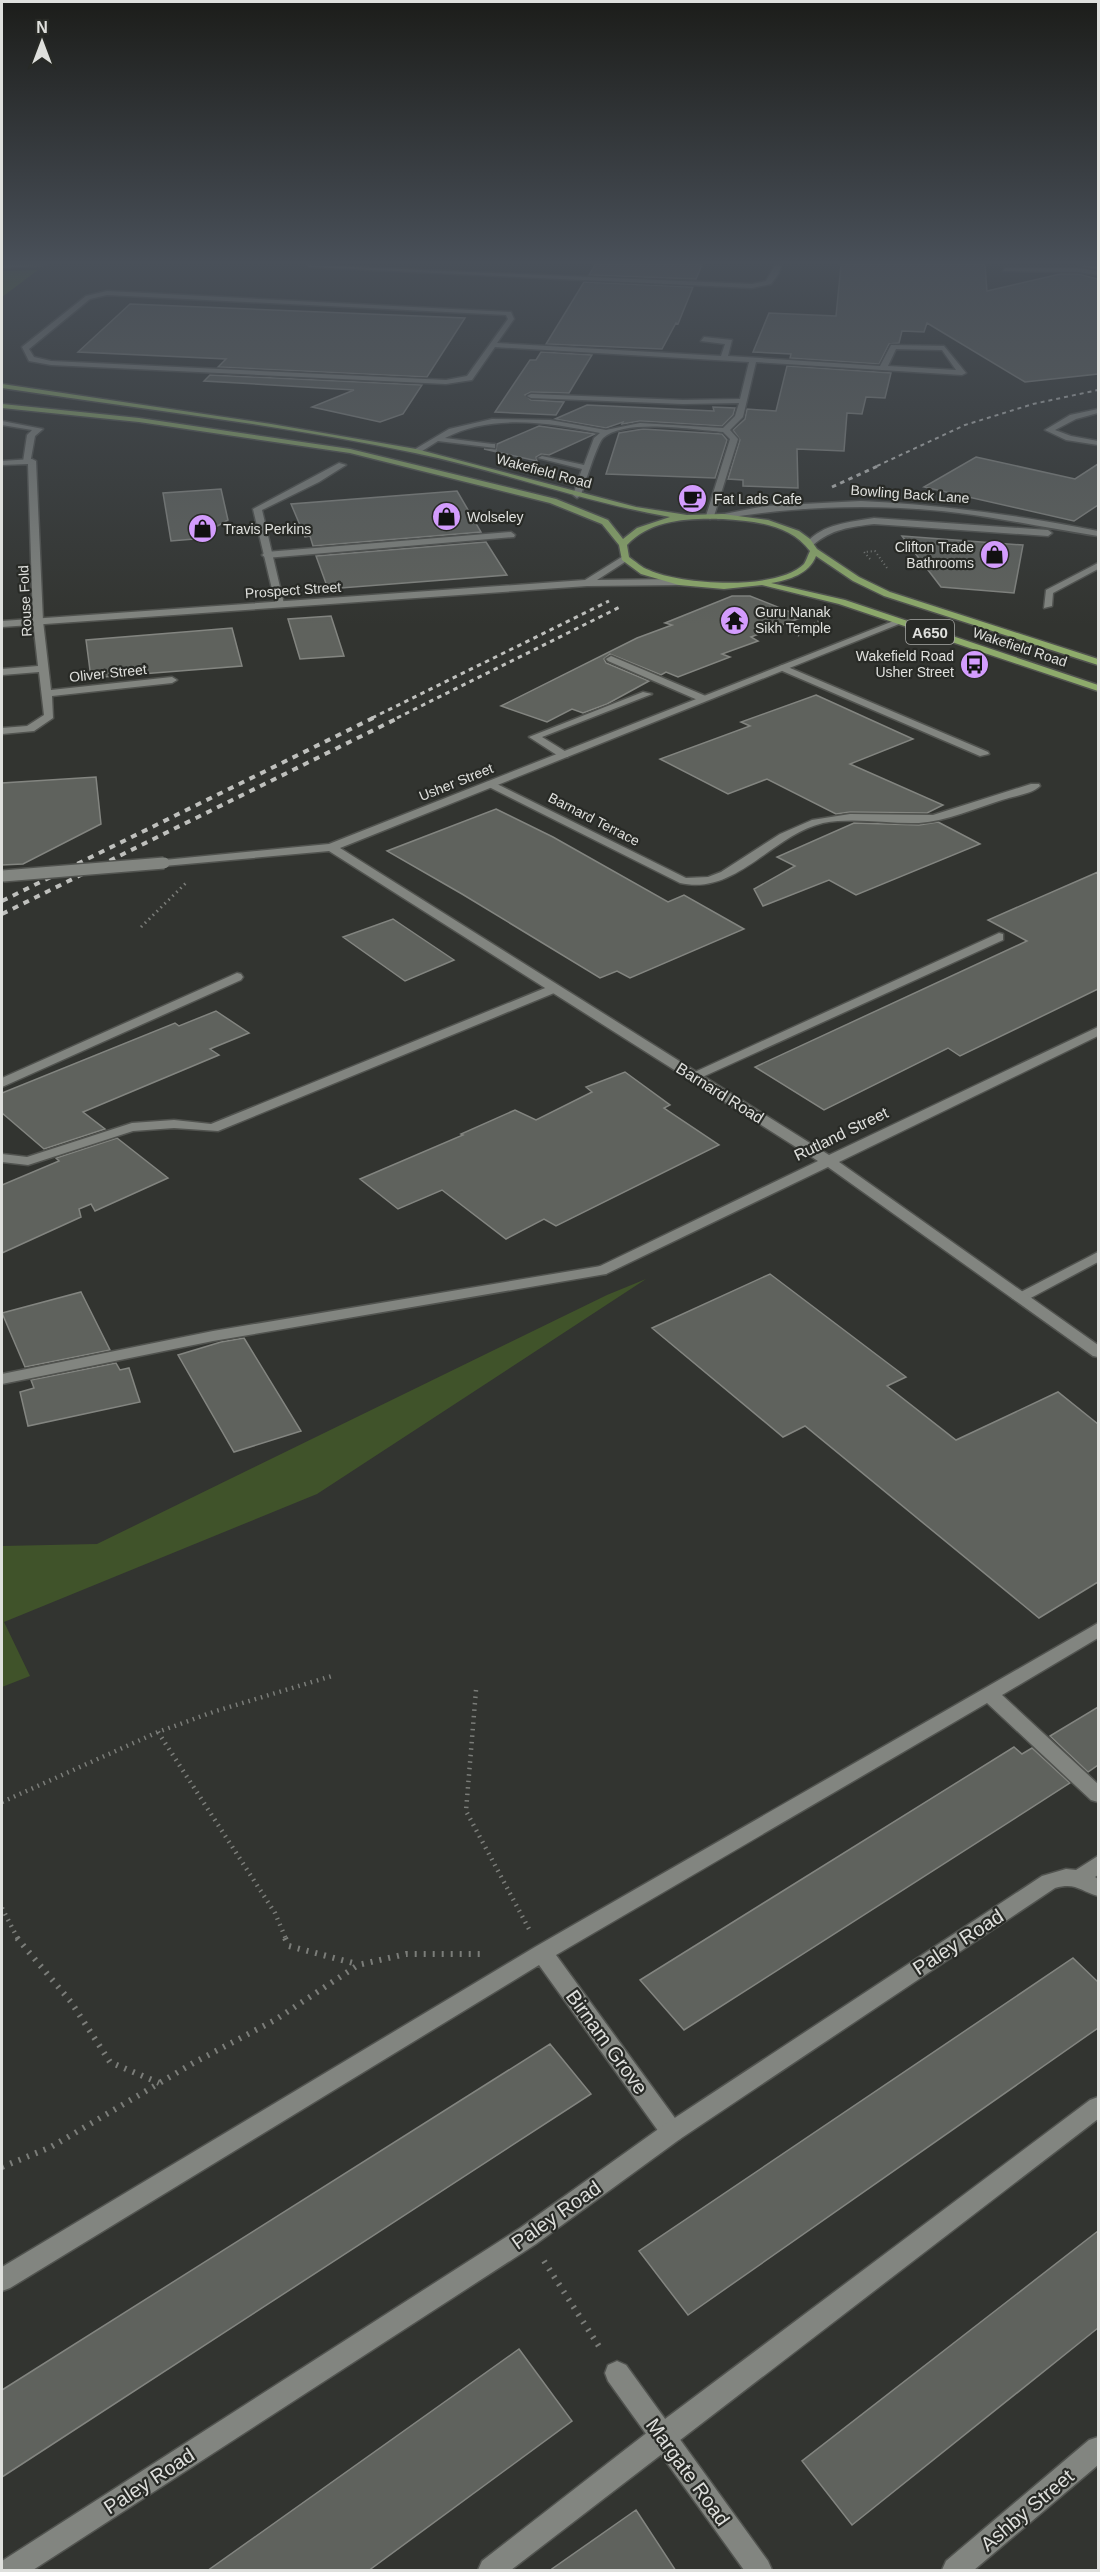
<svg xmlns="http://www.w3.org/2000/svg" width="1100" height="2572" viewBox="0 0 1100 2572" font-family="Arial,sans-serif">
	<style>
		.green { fill: #40532a }
		.forest { fill: #4f6f21 }
		.building { fill: #5f625d; stroke: #838580; stroke-width: 1.5 }
		.lines { fill: none; stroke-linecap: round; stroke-linejoin: round }
		.lane-casing { stroke: #51534f; stroke-width: 3 }
		.street-casing { stroke: #51534f; stroke-width: 3 }
		.secondary-casing { stroke: #51534f; stroke-width: 3 }
		.primary-casing { stroke: #51534f; stroke-width: 3 }
		.path-far3 { stroke: #7b7d79; stroke-width: 2; stroke-dasharray: 1 3; stroke-linecap: butt }
		.path-far2 { stroke: #7b7d79; stroke-width: 3; stroke-dasharray: 1.5 4; stroke-linecap: butt }
		.path-far1 { stroke: #7b7d79; stroke-width: 4.5; stroke-dasharray: 1.5 5; stroke-linecap: butt }
		.path { stroke: #7b7d79; stroke-width: 6; stroke-dasharray: 2 7; stroke-linecap: butt }
		.lane { fill: #828580; fill-rule: evenodd }
		.street { fill: #828580; fill-rule: evenodd }
		.secondary { fill: #828580; fill-rule: evenodd }
		.primary { fill: #8eab6b; fill-rule: evenodd }
		.rail-far2 { stroke: #bfc0bd; stroke-width: 2; stroke-dasharray: 4 4; stroke-linecap: butt }
		.rail-far1 { stroke: #bfc0bd; stroke-width: 3; stroke-dasharray: 4.5 4.5; stroke-linecap: butt }
		.rail { stroke: #bfc0bd; stroke-width: 4; stroke-dasharray: 6 6; stroke-linecap: butt }
		.street-bridge-casing { stroke: #51534f; stroke-width: 14; stroke-linecap: butt }
		.street-bridge { stroke: #828580; stroke-width: 11 }
		.labels { text-anchor: middle; dominant-baseline: central; stroke-width: 4.5; stroke-linejoin: round; paint-order: stroke }
		.far-street-label { font-size: 14px; fill: #dfe0dd; stroke: #282a26 }
		.far-poi-label { font-size: 14px; fill: #dfe0dd; stroke: #282a26; text-anchor: start }
		.shield { fill: #282a26; stroke: #a8a9a6; stroke-width: 1.5 }
		.shield-label { font-size: 15px; font-weight: bold; fill: #dfe0dd }
		.street-label { font-size: 16px; fill: #dfe0dd; stroke: #282a26 }
		.near-street-label { font-size: 20px; fill: #dfe0dd; stroke: #282a26 }
	</style>
	<rect width="100%" height="100%" fill="#323430"/>
	<path class="green" d="M646,1279L317,1494L4,1622L30,1676L2,1687V1546L97,1544L607,1295Z"/>
	<path class="forest" d="M38,270L2,297V271Z"/>
	<path class="building" d="M595,265H702L696,279L589,275Z
		M841,265H985L987,291L1060,274H1078L1098,279V374L1025,382L927,323L924,332L902,331L899,343L889,344L879,364L790,358L791,354L753,352L769,313L836,316Z
		M584,282L693,287L678,324L676,323L662,349L546,344Z
		M130,304L465,318L427,377L218,367L226,359L78,352Z
		M541,352L592,355L569,393L531,392L525,395L531,400L564,402L556,415L495,412L530,360H536Z
		M787,366L891,373L885,398L866,397L862,414L847,413L844,451L797,449L798,488L743,486V480L728,479L740,440L733,430L745,419L747,409L776,411Z
		M210,375L422,385L403,414L380,422L312,407L354,390L204,381Z
		M587,405L714,411L713,407L735,408L733,415L722,426L640,421L622,424L623,422L606,428L555,419Z
		M539,426L595,434L549,455L541,454L536,457L537,461L484,449L496,450L497,444Z
		M643,429L722,434L727,440L715,478L606,474L619,433Z
		M976,457L1075,479L1098,464V505L1074,521L924,487Z
		M221,489L228,520L194,539L171,541L163,493Z
		M457,491L481,532L313,546L310,536L305,537L291,504Z
		M902,536L1023,545L1014,593L941,587Z
		M486,542L507,575L328,589L316,556Z
		M732,596H750L803,617L751,637L758,641L722,654L730,657L678,677L666,672L661,675L610,654L604,659L606,663L649,681L607,704L583,713L572,709L547,722L501,706L637,638L672,625L665,623Z
		M331,616L344,656L300,659L288,619Z
		M232,628L242,666L91,678L86,640Z
		M816,695L913,739L850,764L943,805L927,813L850,812L836,814L767,779L728,794L660,759L750,726L741,722Z
		M96,777L101,824L23,864L2,865V783Z
		M496,809L553,837L668,902L684,895L744,929L630,978L617,971L600,978L462,894L387,851Z
		M938,822L980,844L856,895L829,880L763,906L754,889L795,866L777,857L854,823L919,825Z
		M1098,872V989L960,1056L948,1048L824,1110L755,1067L1027,941L988,920Z
		M393,919L454,960L405,981L343,937Z
		M216,1011L249,1033L210,1049L219,1055L83,1112L105,1129L44,1149L2,1113V1093L175,1023L179,1026Z
		M625,1072L670,1105L664,1108L719,1145L556,1226L544,1219L506,1239L442,1190L398,1209L360,1179L463,1135L461,1134L515,1110L536,1120L592,1092L586,1087Z
		M117,1138L168,1178L95,1211L91,1204L79,1209L81,1217L2,1253V1185L59,1161L56,1158Z
		M770,1274L906,1377L887,1386L956,1440L1058,1392L1098,1424V1582L1039,1618L805,1426L783,1437L652,1328Z
		M81,1292L110,1350L25,1367L2,1313Z
		M244,1338L301,1431L234,1452L178,1355L221,1342Z
		M116,1363L120,1370L129,1368L140,1402L28,1426L20,1392L34,1388L31,1380Z
		M1098,1707V1765L1088,1772L1050,1736Z
		M1014,1747L1022,1754L1032,1748L1070,1783L684,2030L640,1980Z
		M1073,1958L1098,1982V2028L688,2315L639,2251Z
		M550,2044L591,2094L2,2477V2390Z
		M1098,2231V2328L852,2525L802,2461Z
		M519,2349L572,2421L368,2571H207Z
		M636,2510L676,2571H549Z"/>
	<g class="lines">
		<defs>
			<path id="lane" d="M2,265H46L2,268Z
				M307,265L752,284L766,281L775,265H781L779,273L771,284L752,288L310,267Z
				M1005,268H1078L1098,271V275L1078,272L1003,271Z
				M107,291L511,312L514,319L497,343L721,356L725,344L701,341L704,337L732,340L728,356L880,366L891,345L944,346L966,373L962,375L756,362L743,417L730,430L738,439L714,516L710,519L706,516L730,439L723,432C695,430 625,418 603,438C597,444 585,484 581,495L577,498L573,495L582,469L538,458L542,456L584,465L594,438L600,433C551,423 492,413 445,438L492,444H495V448L438,441L419,453L412,451L449,429L492,419L550,420L606,430L640,423L723,428L735,416L739,403L683,404L531,398L527,396L531,394L683,400L740,399L749,362L495,347L472,380L446,384L51,365L29,361L22,347L86,296ZM107,295L506,315L508,319L467,376L446,380L51,361L34,357L29,349L90,299ZM896,349L942,350L956,370L888,366Z
				M1098,409V413L1076,419L1055,430L1071,436L1098,441V445L1066,440L1045,430L1070,415Z
				M2,421L43,429L35,436L30,464L23,462L27,435L32,430L2,425Z
				M511,532L515,535L514,537L266,558L262,555L266,552Z
				M1098,563V569L1053,593L1052,606L1044,608L1046,590Z
				M611,656L708,697L709,699L700,701L608,661L606,659Z
				M783,665L988,752L989,754L980,756L780,670V666Z
				M643,692L652,694L542,737L568,753V757H560L529,737Z
				M491,781L686,878L708,877L721,872L780,834L812,820L850,814L933,815L1031,784H1039L1040,786C1032,794 1014,796 1002,800C976,808 947,821 919,823C887,824 855,817 823,823C772,835 736,896 680,883L487,786V782Z
				M999,933L1003,934V940L698,1079L693,1080L686,1076Z
				M237,973L241,974L243,977L241,980L2,1087V1078Z
				M555,984L561,988L559,991L218,1131L174,1128L133,1131L28,1165L2,1162V1154L27,1157L132,1123L174,1120L211,1124Z
				M1098,1252V1262L1025,1301L1020,1303L1012,1298L1015,1295Z
				M601,1266L608,1271L606,1274L213,1341L2,1384V1374L213,1331Z
				M1098,1623V1638L1002,1695L1098,1784V1802L1091,1800L987,1703L556,1955L680,2125L683,2132L680,2139L672,2142L664,2139L539,1965L10,2288L2,2291V2267L535,1947Z
				M1098,2097V2119L511,2570H478L482,2561L653,2428L1090,2100Z"/>
			<path id="street" d="M1080,265L1098,266V270L1081,266Z
				M32,459L36,461L43,621L51,690L172,677L177,680L172,683L52,696L53,718L34,731L2,734V728L27,726L44,715L39,672L2,675V669L38,666L33,621L28,464L2,465V461Z
				M339,463L346,465L319,482L262,510L284,604L276,606L253,509Z
				M861,501C941,505 1019,515 1098,531V536C1052,529 1006,519 959,513C878,503 798,506 718,519L714,516L765,506Z
				M874,518L1048,530L1052,533L1048,536L874,524C851,527 831,529 813,545L806,543C823,524 849,522 874,518Z
				M896,620L904,622L340,848L829,1155L1098,1027V1036L839,1162L1098,1345V1357L1093,1356L828,1167L606,1274H596L594,1271L596,1268L818,1161L329,851L164,866L158,863L164,860L329,844Z
				M1098,1856V1875L1095,1877L1098,1879V1896C1080,1891 1076,1882 1055,1888L680,2139L536,2244L33,2570H2V2561L520,2228L664,2125L1042,1876L1066,1869L1076,1870Z
				M617,2361L626,2365L768,2561L772,2570H744L608,2381L605,2373L608,2365Z
				M1098,2437V2465L974,2570H942L946,2561L1089,2440Z"/>
			<path id="secondary" d="M625,555L629,558L628,560L597,580L679,579L684,582L679,585L587,586L2,627V621L585,580Z"/>
			<path id="primary" d="M2,384L271,424L416,449L636,507L687,515L723,514L768,520L799,531L810,539L817,549L859,577L890,592L1098,659V665L884,596L853,581L816,556C809,574 789,580 771,583L845,600L1098,685V691L839,604L762,585L724,589L679,585L641,574L622,560L619,545L602,524L550,503L350,453L139,422L2,408V404L139,418L350,449L556,499L608,520L623,539L637,528L670,517C584,502 501,471 415,453C279,424 139,409 2,388ZM723,519C754,521 790,524 810,551C808,555 806,561 804,564C777,591 681,585 649,570C642,568 635,561 629,557L627,545C651,519 690,518 723,519Z"/>
		</defs>
		<use href="#lane" class="lane-casing"/>
		<use href="#street" class="street-casing"/>
		<use href="#secondary" class="secondary-casing"/>
		<use href="#primary" class="primary-casing"/>
		<path class="path-far3" d="M870,559L864,552L875,551L887,568
			M799,636L794,633L819,621"/>
		<path class="path-far2" d="M141,927L186,883"/>
		<path class="path-far1" d="M476,1690L466,1811L529,1929
			M158,1732L275,1913L286,1939
			M2,1802L158,1732L216,1711L332,1676
			M2,1908L18,1939"/>
		<path class="path" d="M17,1938L71,2002L110,2062L159,2083
			M285,1938L289,1946L357,1964
			M2,2167L51,2147L195,2062L275,2020L358,1965L406,1954H485
			M544,2261L600,2348"/>
		<use href="#lane" class="lane"/>
		<use href="#street" class="street"/>
		<use href="#secondary" class="secondary"/>
		<use href="#primary" class="primary"/>
		<path class="rail-far2" d="M877,466L965,425L1033,404L1098,390"/>
		<path class="rail-far1" d="M832,487L880,465
			M372,718L609,601
			M397,718L622,606"/>
		<path class="rail" d="M2,901L375,717
			M2,914L400,717"/>
		<defs>
			<path id="street-bridge" d="M3,876L164,863"/>
		</defs>
		<use href="#street-bridge" class="street-bridge-casing"/>
		<use href="#street-bridge" class="street-bridge"/>
	</g>
	<linearGradient id="sky" x2="0" y2="1"><stop stop-color="#1c1d1a"/><stop offset="0.42" stop-color="#495059"/><stop offset="1" stop-color="#495059" stop-opacity="0"/></linearGradient>
	<rect width="1100" height="625" fill="url(#sky)"/>
	<defs>
		<symbol id="cafe-disc" viewBox="-11 -11 22 22"><circle r="9.5" fill="#d39cfd" stroke="#282a26"/><path d="M-5.5-4.5H6V0H3Q3 3.5 0 3.5H-2.5Q-5.5 3.5-5.5 0ZM3-3.2v2h1.7v-2ZM-6 4.5H4V6H-6Z" fill="#111"/></symbol>
		<symbol id="shop-disc" viewBox="-11 -11 22 22"><circle r="9.5" fill="#d39cfd" stroke="#282a26"/><path d="M-5-2.5h2.3a2.7 3.5 0 0 1 5.4 0H5L5.5 6h-11ZM-1.5-2.5h3a1.5 2.3 0 0 0-3 0Z" fill="#111"/></symbol>
		<symbol id="temple-disc" viewBox="-11 -11 22 22"><circle r="9.5" fill="#d39cfd" stroke="#282a26"/><path d="M0-6L5-2H3V0L6.5 2.5H4V6H1.5V3h-3V6H-4V2.5H-6.5L-3 0V-2H-5Z" fill="#111"/></symbol>
		<symbol id="bus-disc" viewBox="-11 -11 22 22"><circle r="9.5" fill="#d39cfd" stroke="#282a26"/><path d="M-5-6H5V4H4V6H2V4H-2V6H-4V4H-5ZM-3.5-4V0h7V-4ZM-3.5 1.2v1.5H-2V1.2ZM2 1.2v1.5H3.5V1.2Z" fill="#111"/></symbol>
	</defs>
	<g fill-rule="evenodd">
		<use href="#cafe-disc" x="676" y="482" width="33" height="33"/>
		<use href="#shop-disc" x="430" y="500" width="33" height="33"/>
		<use href="#shop-disc" x="186" y="512" width="33" height="33"/>
		<use href="#shop-disc" x="978" y="538" width="33" height="33"/>
		<use href="#temple-disc" x="718" y="604" width="33" height="33"/>
		<use href="#bus-disc" x="958" y="648" width="33" height="33"/>
	</g>
	<g class="labels">
		<g class="far-street-label">
			<text transform="translate(544 471) rotate(15)">Wakefield Road</text>
			<text transform="translate(910 494) rotate(4)">Bowling Back Lane</text>
			<text transform="translate(293 590) rotate(-4)">Prospect Street</text>
			<text transform="translate(25 601) rotate(-93)">Rouse Fold</text>
			<text transform="translate(1020 647) rotate(18)">Wakefield Road</text>
			<text transform="translate(108 673) rotate(-6)">Oliver Street</text>
			<text transform="translate(456 782) rotate(-22)">Usher Street</text>
			<text transform="translate(594 819) rotate(27)">Barnard Terrace</text>
		</g>
		<g class="far-poi-label">
			<text x="714" y="499">Fat Lads Cafe</text>
			<text x="467" y="517">Wolseley</text>
			<text x="223" y="529">Travis Perkins</text>
			<text x="974" y="547" text-anchor="end">Clifton Trade<tspan x="974" dy="16">Bathrooms</tspan></text>
			<text x="755" y="612">Guru Nanak<tspan x="755" dy="16">Sikh Temple</tspan></text>
			<text x="954" y="656" text-anchor="end">Wakefield Road<tspan x="954" dy="16">Usher Street</tspan></text>
		</g>
		<rect class="shield" x="906" y="620" width="48" height="24" rx="4.5"/>
		<g class="shield-label">
			<text x="930" y="632">A650</text>
		</g>
		<g class="street-label">
			<text transform="translate(720 1093) rotate(32)">Barnard Road</text>
			<text transform="translate(841 1134) rotate(-26)">Rutland Street</text>
		</g>
		<g class="near-street-label">
			<text transform="translate(958 1942) rotate(-33)">Paley Road</text>
			<text transform="translate(607 2042) rotate(54)">Birnam Grove</text>
			<text transform="translate(556 2215) rotate(-35)">Paley Road</text>
			<text transform="translate(688 2472) rotate(54)">Margate Road</text>
			<text transform="translate(149 2481) rotate(-33)">Paley Road</text>
			<text transform="translate(1027 2510) rotate(-40)">Ashby Street</text>
		</g>
	</g>
	<rect width="1100" height="2572" fill="none" stroke="#dfe0dd" stroke-width="6"/>
	<g transform="translate(42 42)" stroke="#282a26" stroke-width="4.5" paint-order="stroke">
	<path d="M0-4.5L10 22L0 15L-10 22Z" fill="#dfe0dd"/>
	<text y="-9" font-size="16" font-weight="bold" text-anchor="middle" fill="#dfe0dd">N</text>
	</g>
</svg>
